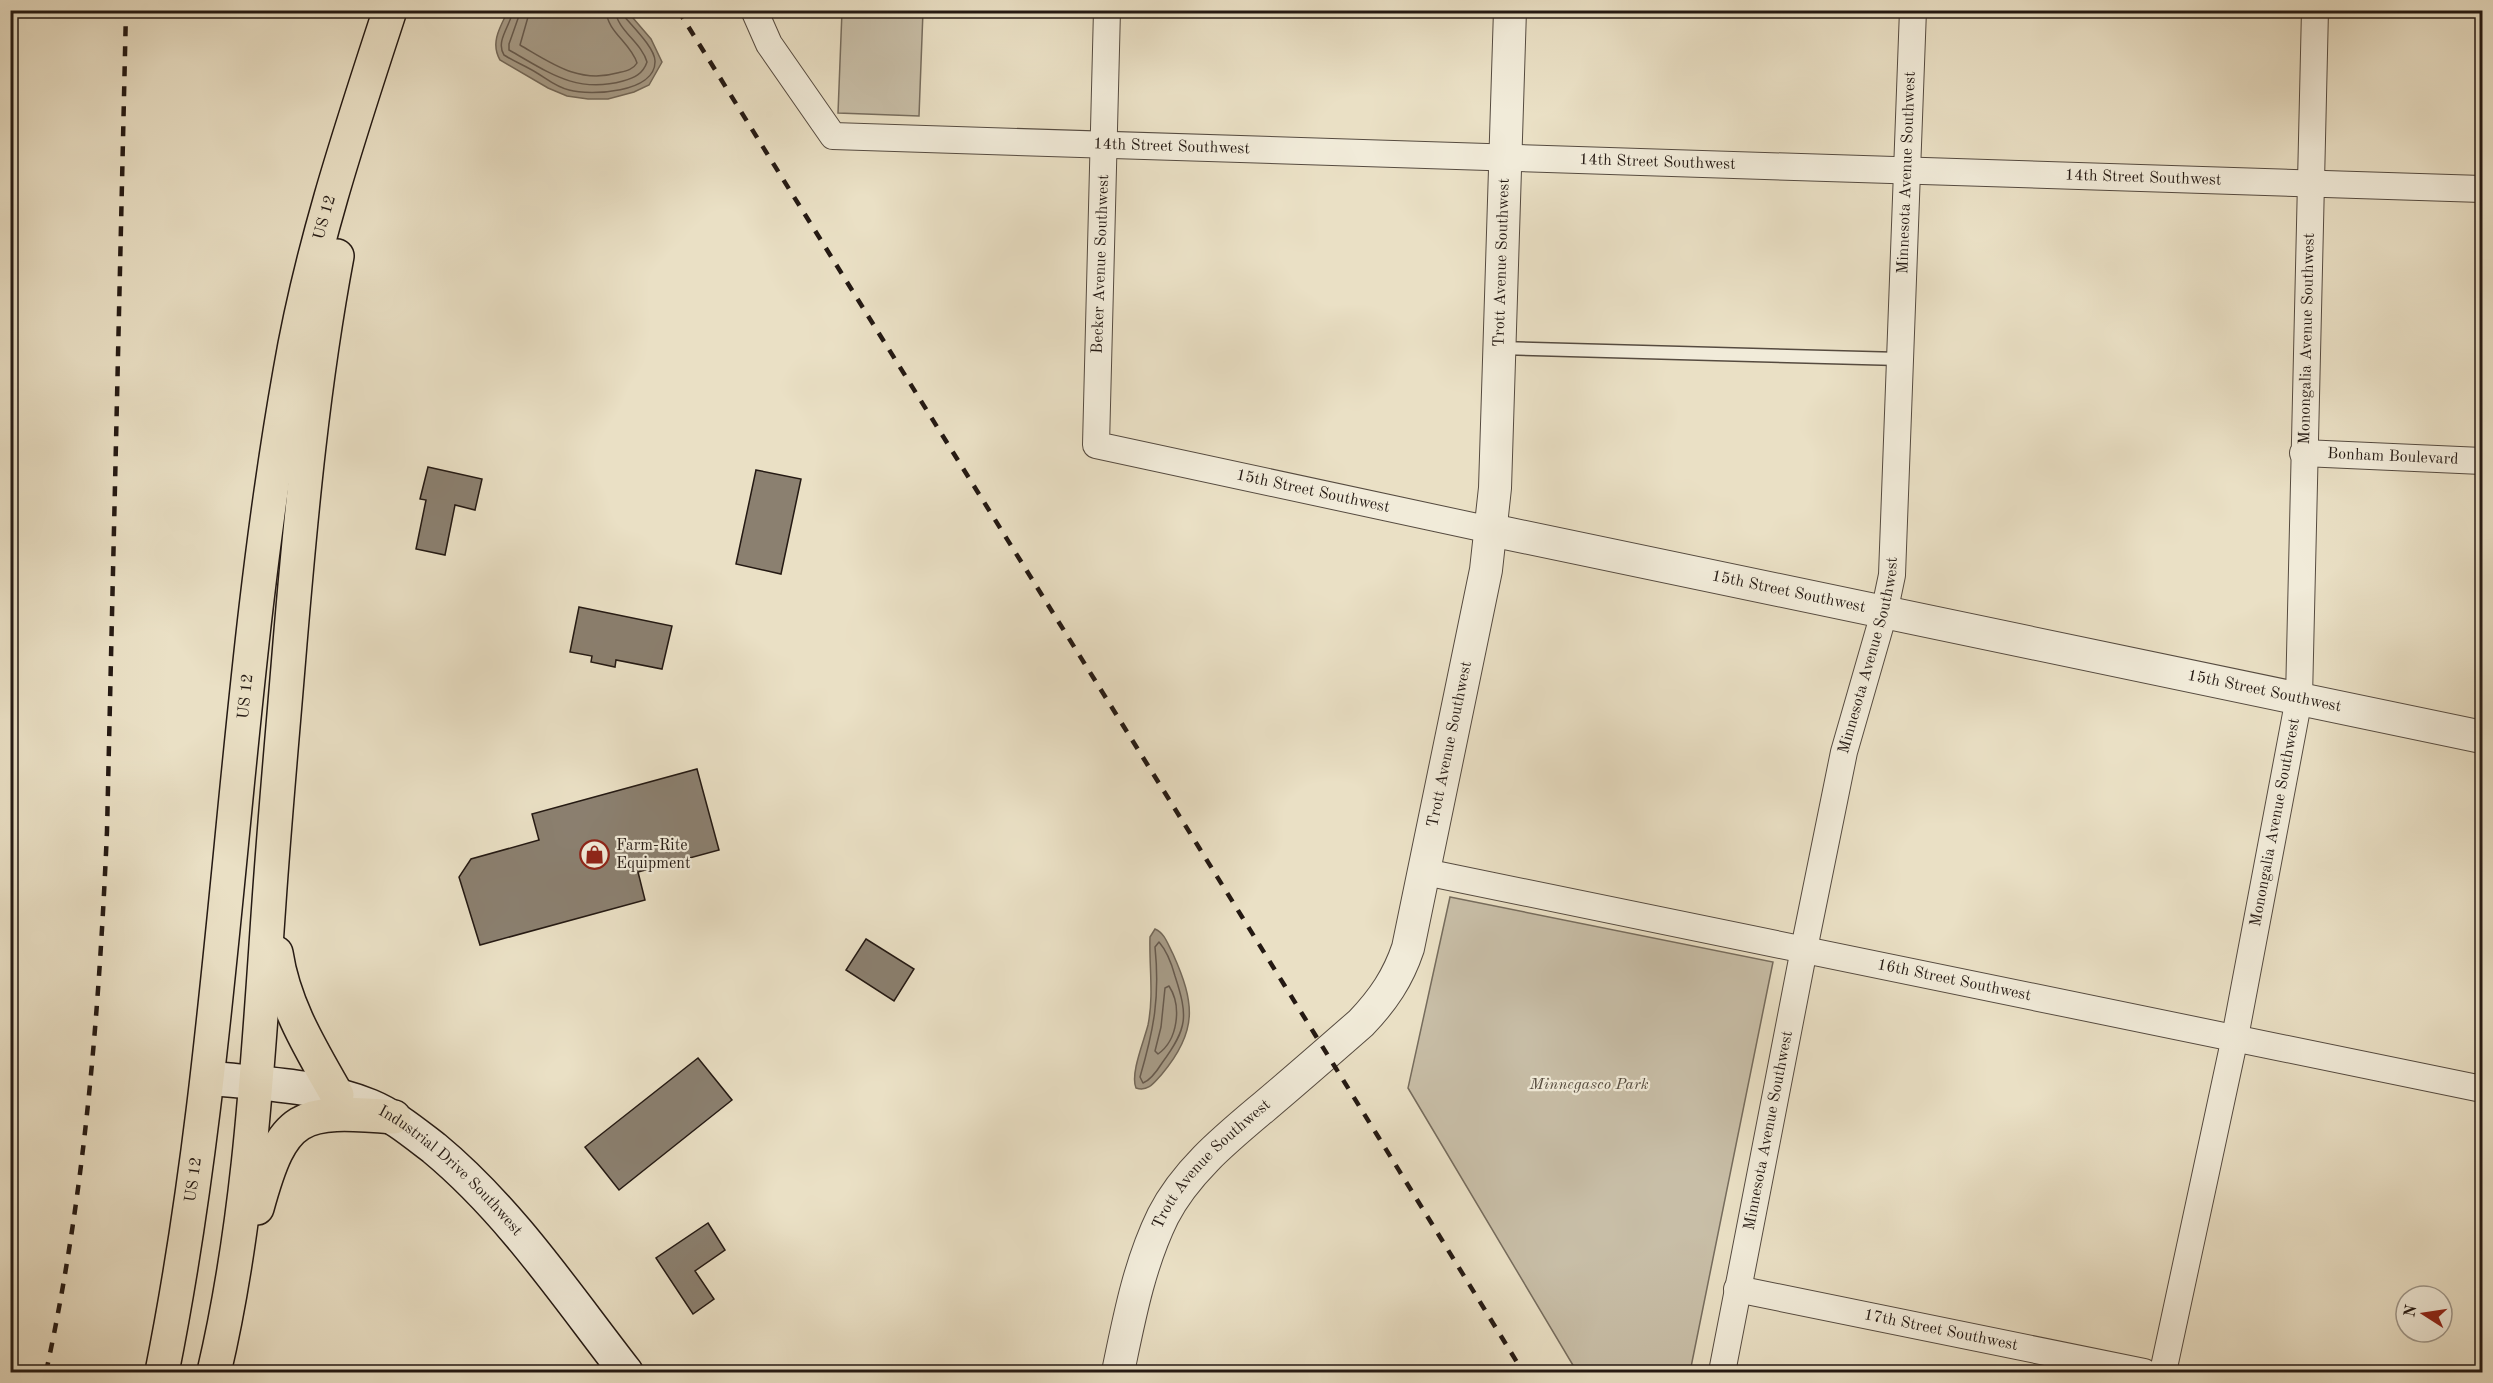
<svg xmlns="http://www.w3.org/2000/svg" width="2493" height="1383" viewBox="0 0 2493 1383" font-family="'Old Standard TT',serif">
	<style>
		.green { fill: #c8bea7; stroke: #766c5d; stroke-width: 1.5 }
		.water { fill: #a79c88; stroke: #736859; stroke-width: 1.5 }
		.lines { fill: none; stroke-linecap: round; stroke-linejoin: round }
		.shore { stroke: #665a4e; stroke-width: 1.5 }
		.building { fill: #8b8070; stroke: #241913; stroke-width: 1.5 }
		.service-casing { stroke: #564b40; stroke-width: 15 }
		.minor-casing { stroke: #564b40; stroke-width: 28 }
		.tertiary-casing { stroke: #564b40; stroke-width: 34 }
		.secondary-casing { stroke: #241913; stroke-width: 36 }
		.trunk-casing { stroke: #241913; stroke-width: 36 }
		.service { stroke: #f1ebd9; stroke-width: 12 }
		.minor { stroke: #f1ebd9; stroke-width: 26 }
		.tertiary { stroke: #f1ebd9; stroke-width: 32 }
		.secondary { stroke: #f1ebd9; stroke-width: 33 }
		.trunk { stroke: #eae0c5; stroke-width: 33 }
		.rail { stroke: #241913; stroke-width: 4.5; stroke-dasharray: 10 10; stroke-linecap: butt }
		.labels { text-anchor: middle; dominant-baseline: central; stroke-width: 4.5; stroke-linejoin: round; paint-order: stroke }
		.street-label { font-size: 16px; fill: #241913; stroke: #f1ebd9 }
		.poi-label { font-size: 16px; fill: #241913; stroke: #f1ebd9; text-anchor: start }
		.park-label { font-size: 16px; font-style: italic; fill: #554b3f; stroke: #f1ebd9 }
	</style>
	<rect width="100%" height="100%" fill="#eae0c5"/>
	<filter id="stains"><feTurbulence type="fractalNoise" baseFrequency=".00333" numOctaves="4"/><feColorMatrix values="0 0 0 0 .2 0 0 0 0 .09 0 0 0 0 .02 0 0 0 .5 -.17"/></filter>
	<radialGradient id="worn" r=".72"><stop offset=".6" stop-color="#630" stop-opacity="0"/><stop offset="1" stop-color="#630" stop-opacity=".3"/></radialGradient>
	<path class="green" d="M842,11H923L919,116L838,113Z
		M1450,897L1773,962L1690,1372H1577L1408,1088Z"/>
	<path class="water" d="M508,11H627L651,39L662,62L649,85L634,92L608,99H588L567,96L548,88L500,60C490,43 500,27 508,11Z
		M1155,929C1165,933 1168,945 1173,954C1195,1003 1198,1031 1162,1074C1154,1083 1148,1092 1136,1088C1130,1074 1144,1041 1148,1025C1154,995 1149,967 1150,937Z"/>
	<g class="lines">
		<path class="shore" d="M513,10C511,25 495,41 504,55C515,62 526,66 537,73C547,79 556,87 569,90C590,96 656,93 655,61C655,48 632,26 624,16L623,10
			M521,10L509,44V50C548,72 576,94 623,81C634,78 643,74 647,62C642,43 617,30 615,10
			M530,10L520,45C551,63 579,84 617,73C625,71 633,70 637,63C631,43 607,32 606,10
			M1159,942C1166,950 1172,965 1175,976C1188,1016 1188,1028 1162,1063C1157,1071 1151,1080 1143,1083L1140,1077C1154,1029 1160,997 1155,947Z
			M1169,986C1182,1006 1178,1040 1158,1054L1155,1051L1161,1027L1165,988Z"/>
	</g>
	<path class="building" d="M428,467L482,479L475,510L455,505L445,555L416,549L426,500L420,499Z
		M756,470L801,479L781,574L736,564Z
		M579,607L672,626L662,669L616,660L615,667L591,662L592,656L570,652Z
		M697,769L719,850L638,872L645,900L480,945L459,877L471,859L539,840L532,814Z
		M866,939L914,969L894,1001L846,970Z
		M698,1058L732,1100L619,1190L585,1147Z
		M708,1223L725,1250L695,1271L714,1299L693,1314L656,1258Z"/>
	<g class="lines">
		<defs>
			<path id="service" d="M1501,348L1900,359"/>
			<g id="minor">
				<path id="s1" d="M754,10L769,44L833,136L2482,189"/>
				<path id="s2" d="M1107,10L1096,445L1491,530"/>
				<path id="s3" d="M2303,453L2482,461"/>
				<path id="s4" d="M1425,872L2482,1089"/>
				<path id="s5" d="M1737,1289L2144,1372"/>
				<path id="s6" d="M1722,1372L1804,949L1844,752L1884,613L1892,575L1913,10"/>
				<path id="s7" d="M2163,1372L2235,1037L2299,698L2315,10"/>
			</g>
			<g id="tertiary">
				<path id="s8" d="M1491,530L2482,737"/>
				<path id="s9" d="M1118,1372C1129,1319 1139,1265 1163,1216C1186,1171 1227,1138 1265,1106C1297,1079 1329,1051 1361,1023C1383,1000 1398,978 1408,948L1486,570L1495,488L1510,10"/>
			</g>
			<g id="secondary">
				<path id="s10" d="M209,1078C262,1084 320,1085 370,1106C394,1116 413,1132 434,1148C510,1211 566,1295 626,1372"/>
			</g>
			<g id="trunk">
				<path d="M276,953C284,1006 311,1049 337,1095"/>
				<path d="M257,1208C283,1113 299,1109 394,1117"/>
				<path id="s11" d="M162,1372C228,1042 231,704 290,372C311,248 351,129 390,10"/>
				<path d="M214,1372C250,1219 258,1059 269,902C275,815 283,729 290,643C301,513 313,384 337,256"/>
			</g>
		</defs>
		<use href="#service" class="service-casing"/>
		<use href="#minor" class="minor-casing"/>
		<use href="#tertiary" class="tertiary-casing"/>
		<use href="#secondary" class="secondary-casing"/>
		<use href="#trunk" class="trunk-casing"/>
		<use href="#service" class="service"/>
		<use href="#minor" class="minor"/>
		<use href="#tertiary" class="tertiary"/>
		<use href="#secondary" class="secondary"/>
		<use href="#trunk" class="trunk"/>
		<path class="rail" d="M678,10C960,465 1244,917 1523,1372
			M46,1372C85,1194 99,1013 107,831L126,10"/>
	</g>
	<defs>
		<symbol id="shop-ring" viewBox="-11 -11 22 22"><circle r="9.5" fill="#f1ebd9" stroke="#8f2418" stroke-width="1.5"/><path d="M-5-2.5h2.3a2.7 3.5 0 0 1 5.4 0H5L5.5 6h-11ZM-1.5-2.5h3a1.5 2.3 0 0 0-3 0Z" fill="#8f2418"/></symbol>
	</defs>
	<g fill-rule="evenodd">
		<use href="#shop-ring" x="578" y="838" width="33" height="33"/>
	</g>
	<g class="labels">
		<g class="street-label">
			<text stroke="none"><textPath href="#s1" startOffset="488">14th Street Southwest</textPath></text>
			<text stroke="none"><textPath href="#s1" startOffset="974">14th Street Southwest</textPath></text>
			<text stroke="none"><textPath href="#s6" startOffset="1218">Minnesota Avenue Southwest</textPath></text>
			<text stroke="none"><textPath href="#s1" startOffset="1460">14th Street Southwest</textPath></text>
			<text stroke="none"><textPath href="#s11" startOffset="1167">US 12</textPath></text>
			<text stroke="none"><textPath href="#s9" startOffset="1224">Trott Avenue Southwest</textPath></text>
			<text transform="translate(1101 264) rotate(-88)">Becker Avenue Southwest</text>
			<text stroke="none"><textPath href="#s7" startOffset="1047">Monongalia Avenue Southwest</textPath></text>
			<text stroke="none"><textPath href="#s3" startOffset="90">Bonham Boulevard</textPath></text>
			<text stroke="none"><textPath href="#s2" startOffset="657">15th Street Southwest</textPath></text>
			<text stroke="none"><textPath href="#s8" startOffset="304">15th Street Southwest</textPath></text>
			<text stroke="none"><textPath href="#s6" startOffset="732">Minnesota Avenue Southwest</textPath></text>
			<text stroke="none"><textPath href="#s8" startOffset="790">15th Street Southwest</textPath></text>
			<text stroke="none"><textPath href="#s11" startOffset="681">US 12</textPath></text>
			<text stroke="none"><textPath href="#s9" startOffset="738">Trott Avenue Southwest</textPath></text>
			<text stroke="none"><textPath href="#s7" startOffset="561">Monongalia Avenue Southwest</textPath></text>
			<text stroke="none"><textPath href="#s4" startOffset="540">16th Street Southwest</textPath></text>
			<text stroke="none"><textPath href="#s6" startOffset="246">Minnesota Avenue Southwest</textPath></text>
			<text stroke="none"><textPath href="#s9" startOffset="234">Trott Avenue Southwest</textPath></text>
			<text stroke="none"><textPath href="#s10" startOffset="268">Industrial Drive Southwest</textPath></text>
			<text stroke="none"><textPath href="#s11" startOffset="195">US 12</textPath></text>
			<text stroke="none"><textPath href="#s5" startOffset="208">17th Street Southwest</textPath></text>
		</g>
		<g class="poi-label">
			<text x="616" y="846">Farm-Rite<tspan x="616" dy="18">Equipment</tspan></text>
		</g>
		<g class="park-label">
			<text x="1589" y="1085">Minnegasco Park</text>
		</g>
	</g>
	<rect width="2493" height="1383" fill="none" stroke="#eae0c5" stroke-width="36"/>
	<rect x="12" y="12" width="2469" height="1359" fill="none" stroke="#241913" stroke-width="3"/>
	<rect x="18" y="18" width="2457" height="1347" fill="none" stroke="#241913" stroke-width="1.5"/>
	<g transform="translate(2424 1314) rotate(282)"><circle r="28" fill="#f1ebd9" stroke="#9f978a" stroke-width="1.5"/>
	<path d="M0-4.5L10 22L0 15L-10 22Z" fill="#8f2418"/>
	<text y="-9" font-size="16" font-weight="bold" text-anchor="middle" fill="#241913">N</text>
	</g>
	<rect width="100%" height="100%" filter="url(#stains)"/>
	<rect width="100%" height="100%" fill="url(#worn)"/>
</svg>
